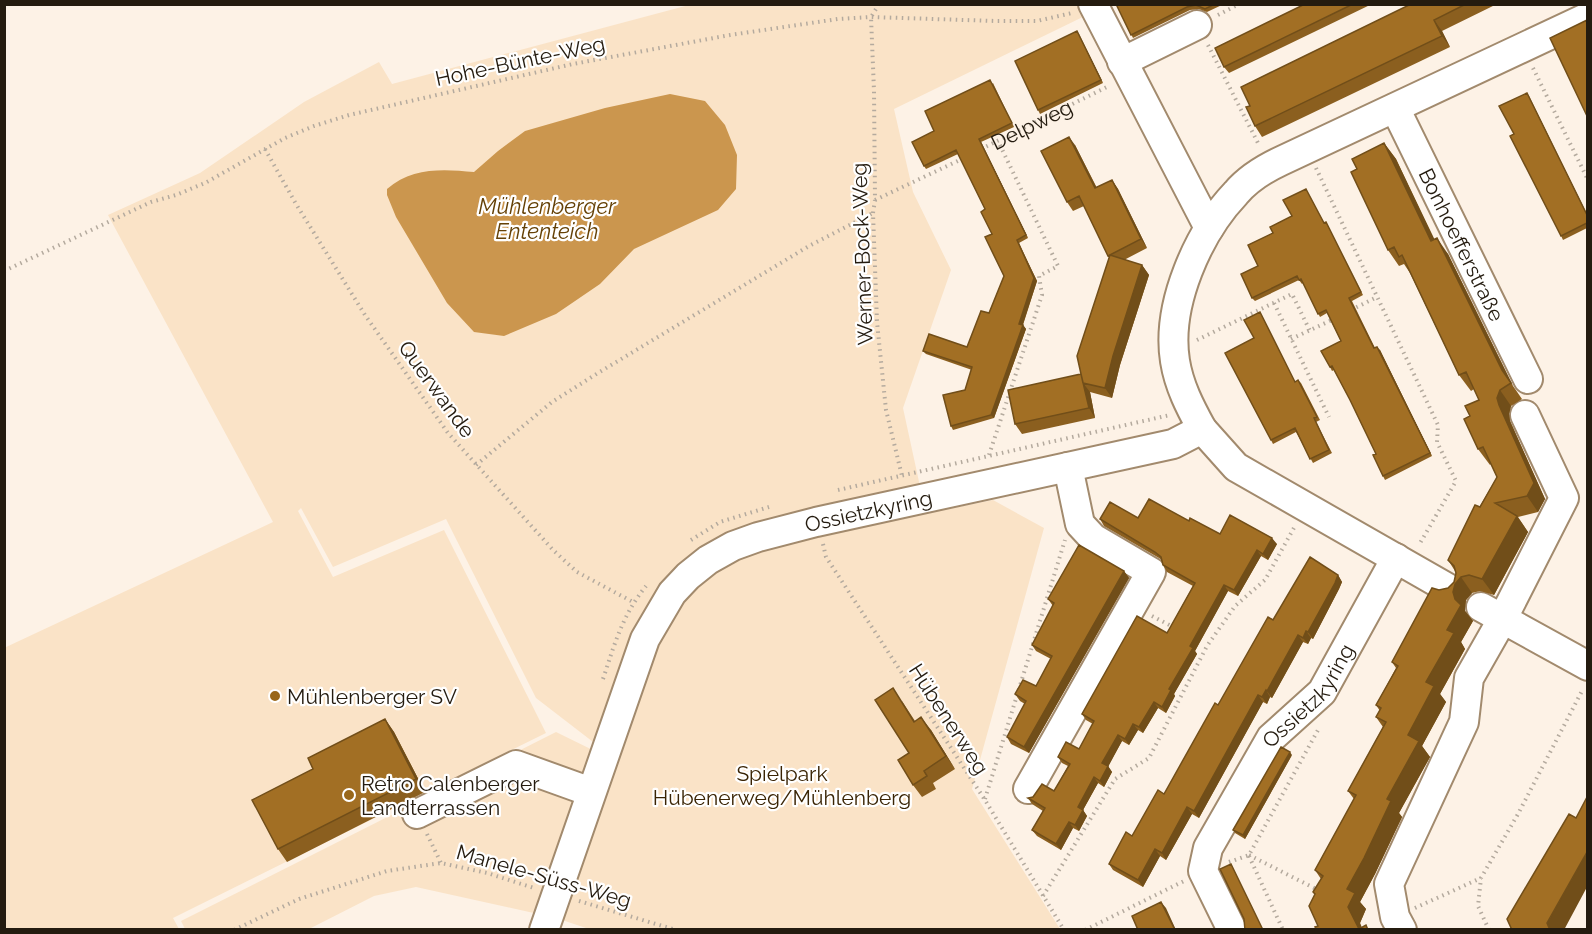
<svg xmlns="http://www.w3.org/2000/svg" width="1592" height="934" viewBox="0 0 1592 934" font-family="Raleway,sans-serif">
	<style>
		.green { fill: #fae3c7 }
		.water { fill: #cb964e }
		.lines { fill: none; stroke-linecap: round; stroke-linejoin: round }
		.minor-casing { stroke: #a28a6d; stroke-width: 32 }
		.path { stroke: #b4aa9e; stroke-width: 4; stroke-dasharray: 1.5 4.5; stroke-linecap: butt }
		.minor { stroke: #fff; stroke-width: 28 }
		.wall { fill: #8b5f1f }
		.shaded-wall { fill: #714e19 }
		.building { fill: #a26f24; stroke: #714e19; stroke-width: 1.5 }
		.poi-dot { fill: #99671a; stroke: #fff; stroke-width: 2 }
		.labels { text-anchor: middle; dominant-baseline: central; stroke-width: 4.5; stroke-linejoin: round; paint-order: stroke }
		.street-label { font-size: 21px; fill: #241b0f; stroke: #fff }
		.poi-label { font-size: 21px; fill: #241b0f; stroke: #fff; text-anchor: start }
		.park-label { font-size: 21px; fill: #3a2404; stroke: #fff }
		.water-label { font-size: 22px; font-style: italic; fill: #654106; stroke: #fff }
	</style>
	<rect width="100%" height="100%" fill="#fdf2e6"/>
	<path class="green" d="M689,5H1087L1091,13L894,109L913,192L951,270L903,408L921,491L703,551L597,745L536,698L446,519L333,567L301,508L298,511L333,577L444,530L546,733L173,918L179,929H5L4,648L273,522L108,215L200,173L304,102L379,62L392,84Z
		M993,500L1044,528L972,789L1060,929H589L556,918L416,887L374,896L309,929H185L181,921L556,732L611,759L662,628L692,588L738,555L797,539Z"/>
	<path class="water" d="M670,94L705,101L725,125L737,155L736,189L718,210L634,249L600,284L556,314L504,336L474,332L447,303L396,217L387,195V189C412,167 443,169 474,172L498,151L525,131L605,108Z"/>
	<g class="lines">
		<defs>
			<g id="minor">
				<path d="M1093,4L1209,228"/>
				<path d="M1122,62L1197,25"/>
				<path id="s2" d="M1395,108L1528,379"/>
				<path d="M1202,429C1190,407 1179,386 1175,361C1166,305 1198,233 1236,193C1247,180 1266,168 1281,161L1588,17"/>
				<path d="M1481,607L1588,666"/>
				<path d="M1028,789L1151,572L1093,538L1080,524L1068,467"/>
				<path d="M417,814L516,765L591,792"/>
				<path id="s3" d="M544,930L645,639L672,593L688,576L708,560L733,546L758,537L816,522L1173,444L1202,429L1236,467L1451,590"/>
				<path id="s4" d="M1232,930L1203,871L1208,848L1271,738L1322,692L1396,558"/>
				<path d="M1402,930L1395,917L1389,884L1464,722L1469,678L1502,620L1564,498L1525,415"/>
			</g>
		</defs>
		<use href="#minor" class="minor-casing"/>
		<g class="path">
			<path d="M879,4L871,17L874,91L875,200L873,213L877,322L886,410L902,476"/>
			<path d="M1218,15L1239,4"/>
			<path d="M1208,45L1259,145"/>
			<path d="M1533,68L1588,180"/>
			<path d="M265,149L296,204L365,315L448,433L553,550L577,572L633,602"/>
			<path id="s1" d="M981,149L1109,86"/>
			<path d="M1316,168L1438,425L1437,442L1456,481L1419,545"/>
			<path d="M875,200L964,158"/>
			<path d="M4,271L151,202L176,195L205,183L285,138L314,126L349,115L573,64L730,35L838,19L871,17L996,21H1037L1072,13"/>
			<path d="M1274,303L1329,417"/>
			<path d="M1588,304V308"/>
			<path d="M1351,310L1377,297"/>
			<path d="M1291,339L1334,319"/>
			<path d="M1197,340L1292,294L1310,331"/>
			<path d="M989,455L1042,295L1039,276L1058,266L998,141"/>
			<path d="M476,465L552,402L598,373L809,246L873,213"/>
			<path d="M838,490L1170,415"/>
			<path d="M691,540L720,522L769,507"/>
			<path d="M823,544L826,557L985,800L1064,930"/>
			<path d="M1152,616L1175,628"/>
			<path d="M603,679C615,643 622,616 646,586"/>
			<path d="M985,799L1065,540"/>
			<path d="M427,834L441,863"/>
			<path d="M1249,855L1318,890"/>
			<path d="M1249,856L1283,930"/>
			<path d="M1229,862L1249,855L1318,730"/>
			<path d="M1043,896L1115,779L1149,758L1207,646L1235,606L1265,580L1295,526"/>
			<path d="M579,901L676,930"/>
			<path d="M1415,908L1481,878"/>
			<path d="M234,930L299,899L387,871L441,863L487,873L534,888"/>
			<path d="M1085,930L1184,881"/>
			<path d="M1489,930L1478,906L1481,878L1518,814L1583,689"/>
		</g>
		<use href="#minor" class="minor"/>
	</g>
	<path class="wall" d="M1116,4H1224L1207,12L1199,9L1190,10L1133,38Z
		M1305,4H1372L1229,73L1224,67Z
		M1411,4H1497L1442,31L1450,47L1262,137L1255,126Z
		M1077,31L1103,83L1040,114L1038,110Z
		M993,83L1014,127L981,142L1028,238L1019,243L1037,281L1023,325L1026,329L994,418L953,430L951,426L965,390L972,370L926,354L923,351L967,347L989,313L1004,276L985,209L958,154L926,169L924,166L934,131Z
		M1527,93L1587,214V228L1563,240L1514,134Z
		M1384,143L1396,159L1434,240L1448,254L1513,386L1522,399L1511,406L1509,414L1510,421L1545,499L1538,512L1518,517L1528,532L1494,595L1480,591L1472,593L1466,600L1465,608V611L1473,621L1461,642L1465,649L1440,694L1446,702L1422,746L1430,757L1399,813L1402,817L1375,874L1360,902L1366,909L1360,923L1361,927L1369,930L1318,926L1315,895L1313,892L1321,879L1315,870L1354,799L1348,791L1383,727L1376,717L1380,711L1376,705L1396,668L1392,662L1439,590L1448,588L1454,582L1456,573L1455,571L1448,560L1497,477L1491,464L1490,465L1478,449L1470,416L1479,400L1474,389L1471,391L1459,375L1410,273L1404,264L1399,266L1388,250L1357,169Z
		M1075,145L1097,188L1112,180L1118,189L1147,248L1124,260L1142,265L1149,275L1120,365L1112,398L1090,392L1095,418L1022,434L1015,424L1081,374L1109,257L1084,206L1073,211L1067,202Z
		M1306,189L1324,223L1328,226L1363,295L1352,301L1375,348L1380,350L1432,456L1385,480L1383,476L1376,454L1350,400L1334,370L1332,371L1330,367L1341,341L1327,313L1320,317L1303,283L1302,284L1299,280L1255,301L1252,298L1258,266L1273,233L1292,216Z
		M1262,316L1295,382L1298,380L1301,383L1320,420L1316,422L1332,453L1313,463L1296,432L1273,444L1271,440L1254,338Z
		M1138,518L1189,521L1220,534L1277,544L1268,560L1261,556L1238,596L1228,591L1195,651L1197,654L1174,694L1175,696L1166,713L1158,708L1143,733L1138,730L1129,745L1122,741L1108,766L1112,772L1104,787L1098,783L1083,810L1087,816L1079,831L1073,828L1061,850L1037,836L1032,830L1043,811L1032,804L1028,798L1054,791L1068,766L1062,763L1058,757L1079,749L1093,724L1086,720L1082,714L1167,633L1193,586L1167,572L1163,565L1162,560L1159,558L1104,526L1100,519Z
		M1124,571L1129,578L1029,753L1011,744L1007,737L1025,704L1020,701L1015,694L1036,686L1051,659L1036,651L1032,645L1053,606L1048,599Z
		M1338,575L1342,582L1339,589L1313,639L1311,638L1308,644L1303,642L1272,698L1270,697L1267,704L1263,702L1199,818L1192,814L1166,860L1160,856L1143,887L1113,870L1109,864L1132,836L1164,794L1218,705L1273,620Z
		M902,701L915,721L931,730L955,769L933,783L936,789L922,797L913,785Z
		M385,719L394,732L425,792L287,862L278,849L313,769Z
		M1292,755L1245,839L1235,833L1233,830Z"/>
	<path class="shaded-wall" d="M1434,20L1442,31L1450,47L1442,36Z
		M1077,31L1079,34L1103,83L1101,80Z
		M1527,93L1529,96L1587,215Z
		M1069,137L1075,145L1101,197L1095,188Z
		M979,139L981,142L1028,238L1026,235Z
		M1384,143L1396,159L1443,257L1431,241Z
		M1112,180L1118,189L1147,248L1141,239Z
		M1437,238L1448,254L1513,386L1522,399L1502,370Z
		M1017,240L1037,281L1022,327L1019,324Z
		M1142,265L1149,275L1120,365L1112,398L1105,388L1113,356Z
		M1023,325L1026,329L994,418L991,415Z
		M1377,347L1380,350L1432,456L1430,453Z
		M1083,383L1090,392L1095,418L1089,408Z
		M1500,390L1511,406L1509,414L1510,421L1545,499L1538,512L1527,496L1499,405L1497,398Z
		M1517,516L1528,532L1494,595L1482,579Z
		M1272,538L1277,544L1268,560L1263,554Z
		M1257,550L1261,556L1238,596L1234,590Z
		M1124,571L1129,578L1029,753L1024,747Z
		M1338,575L1342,582L1339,589L1313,639L1308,632Z
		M1461,577L1472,593L1466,600L1465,608V611L1473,621L1461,642L1465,649L1440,694L1446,702L1422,746L1430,757L1399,813L1402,817L1375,874L1360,902L1366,909L1360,923L1363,930H1359L1348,907L1347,889L1387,799L1426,682L1447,630L1455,599L1453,592L1455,584Z
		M1224,585L1228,591L1195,651L1197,654L1174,694L1175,696L1166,713L1162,707L1169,689L1190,646Z
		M1306,631L1311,638L1308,644L1303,638Z
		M1298,635L1303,642L1272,698L1267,691Z
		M1266,690L1270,697L1267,704L1262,697Z
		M1258,695L1263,702L1199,818L1194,811Z
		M1154,702L1158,708L1143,733L1139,727Z
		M921,717L931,730L955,769L946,756Z
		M385,719L394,732L425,792L416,779Z
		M1133,724L1138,730L1129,745L1125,739Z
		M1118,735L1122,741L1107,769L1102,763Z
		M1290,752L1292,755L1245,839L1243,835Z
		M1108,766L1112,772L1104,787L1100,781Z
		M1094,777L1098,783L1083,810L1087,816L1079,831L1075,825L1078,807Z
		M1187,807L1192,814L1166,860L1162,853Z
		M1069,822L1073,828L1061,850L1056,844Z
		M1155,849L1160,856L1143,887L1138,880Z
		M1587,852V887L1564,930H1550L1547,923Z
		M1161,902L1166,908L1176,930H1175Z"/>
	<path class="building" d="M1116,4H1215L1205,9L1196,5L1187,7L1131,35Z
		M1305,4H1353L1224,67L1215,48Z
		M1411,4H1466L1434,20L1442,36L1255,126L1246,107L1250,106L1241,87Z
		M1587,20V116L1550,38Z
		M1077,31L1101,80L1038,110L1015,61Z
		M990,80L1012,123L979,139L1026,235L1017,240L1034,278L1019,324L1023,325L991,415L951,426L943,395L965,390L972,367L923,351L929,334L967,347L981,311L989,313L1004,276L985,237L992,234L981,212L985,209L956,150L924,166L912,142L934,131L925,111Z
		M1527,93L1587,215V223L1561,236L1510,136L1514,134L1499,106Z
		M1069,137L1095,188L1112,180L1141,239L1108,256L1079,196L1067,202L1041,151Z
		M1384,143L1431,241L1437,238L1502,370L1511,383L1500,390L1497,398L1499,405L1534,483L1527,496L1495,503L1517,516L1482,579L1469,575L1461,577L1455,584L1453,592L1455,599L1461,605L1447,630L1454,633L1426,682L1434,686L1408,735L1419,741L1387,799L1391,801L1364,858L1347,889L1355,893L1348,907L1359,929L1366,925L1368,930H1317L1315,927L1318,926L1309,906L1315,894L1313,892L1323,876L1315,870L1356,795L1348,791L1386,722L1376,717L1381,708L1376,705L1398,666L1392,662L1432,588L1439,590L1448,588L1454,582L1456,573L1454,566L1448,560L1475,505L1480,507L1497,477L1483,447L1478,449L1464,419L1470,416L1465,406L1479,400L1466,372L1459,375L1402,255L1399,257L1394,247L1388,250L1351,172L1357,169L1352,159Z
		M1306,189L1324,223L1326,222L1361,292L1349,298L1374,348L1377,347L1430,453L1383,476L1373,455L1376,454L1350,400L1332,366L1330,367L1321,351L1341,341L1326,310L1318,314L1301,279L1299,280L1297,276L1252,298L1241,274L1258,266L1248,245L1273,233L1270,227L1292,216L1283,200Z
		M1110,255L1142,265L1113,356L1105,388L1083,383L1077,356Z
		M1260,312L1295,382L1298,380L1317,417L1314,418L1329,450L1310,459L1295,428L1271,440L1225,353L1254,338L1244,320Z
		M1081,374L1089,408L1015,424L1008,390Z
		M1149,499L1189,521L1190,518L1220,534L1230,515L1272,538L1263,554L1257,550L1234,590L1224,585L1190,646L1193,648L1169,689L1171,690L1162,707L1154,702L1139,727L1133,724L1125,739L1118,735L1102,763L1108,766L1100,781L1094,777L1078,807L1083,810L1075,825L1069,822L1056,844L1032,830L1045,808L1028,798L1033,797L1042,784L1054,791L1070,764L1058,757L1066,742L1079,749L1094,721L1082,714L1137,616L1167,633L1195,583L1163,565L1161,557L1155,552L1100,519L1110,502L1138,518Z
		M1079,545L1124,571L1024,747L1007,737L1026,701L1015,694L1023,680L1036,686L1052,656L1032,645L1054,603L1048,599Z
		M1310,557L1338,575L1335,583L1308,632L1306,631L1303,638L1298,635L1267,691L1266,690L1262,697L1258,695L1194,811L1187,807L1162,853L1155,849L1138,880L1109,864L1126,832L1132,836L1158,790L1164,794L1215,703L1218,705L1268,617L1273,620Z
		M893,688L914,722L921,717L946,756L924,771L927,776L913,785L898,760L909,753L875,700Z
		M385,719L416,779L278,849L252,800L313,769L308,758Z
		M1281,747L1290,752L1243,835L1233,830Z
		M1587,797V852L1547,923L1550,930H1512L1507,919L1569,814L1576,818Z
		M1231,864L1263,930H1245L1244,919L1220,869Z
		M1161,902L1175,930H1138L1132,916Z"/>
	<g class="poi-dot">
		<circle cx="275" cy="696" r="6"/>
		<circle cx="349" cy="795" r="6"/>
	</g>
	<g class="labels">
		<g class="street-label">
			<text transform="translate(520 61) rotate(-12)">Hohe-Bünte-Weg</text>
			<text stroke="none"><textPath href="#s1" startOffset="56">Delpweg</textPath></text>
			<text stroke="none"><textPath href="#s2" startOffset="152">Bonhoefferstraße</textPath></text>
			<text transform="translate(862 254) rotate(-92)">Werner-Bock-Weg</text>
			<text transform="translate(437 389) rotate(54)">Querwande</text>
			<text stroke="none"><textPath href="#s3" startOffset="579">Ossietzkyring</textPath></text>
			<text stroke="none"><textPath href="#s4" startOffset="273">Ossietzkyring</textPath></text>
			<text transform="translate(949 719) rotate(57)">Hübenerweg</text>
			<text transform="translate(544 876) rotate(16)">Manele-Süss-Weg</text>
		</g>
		<g class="poi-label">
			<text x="287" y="696">Mühlenberger SV</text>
			<text x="361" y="783">Retro Calenberger<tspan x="361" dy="24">Landterrassen</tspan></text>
		</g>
		<g class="park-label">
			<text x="782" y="773">Spielpark<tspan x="782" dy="24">Hübenerweg/Mühlenberg</tspan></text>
		</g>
		<g class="water-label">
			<text x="547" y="206">Mühlenberger<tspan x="547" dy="25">Ententeich</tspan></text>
		</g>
	</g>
	<rect width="1592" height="934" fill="none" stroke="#241b0f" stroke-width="12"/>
</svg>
